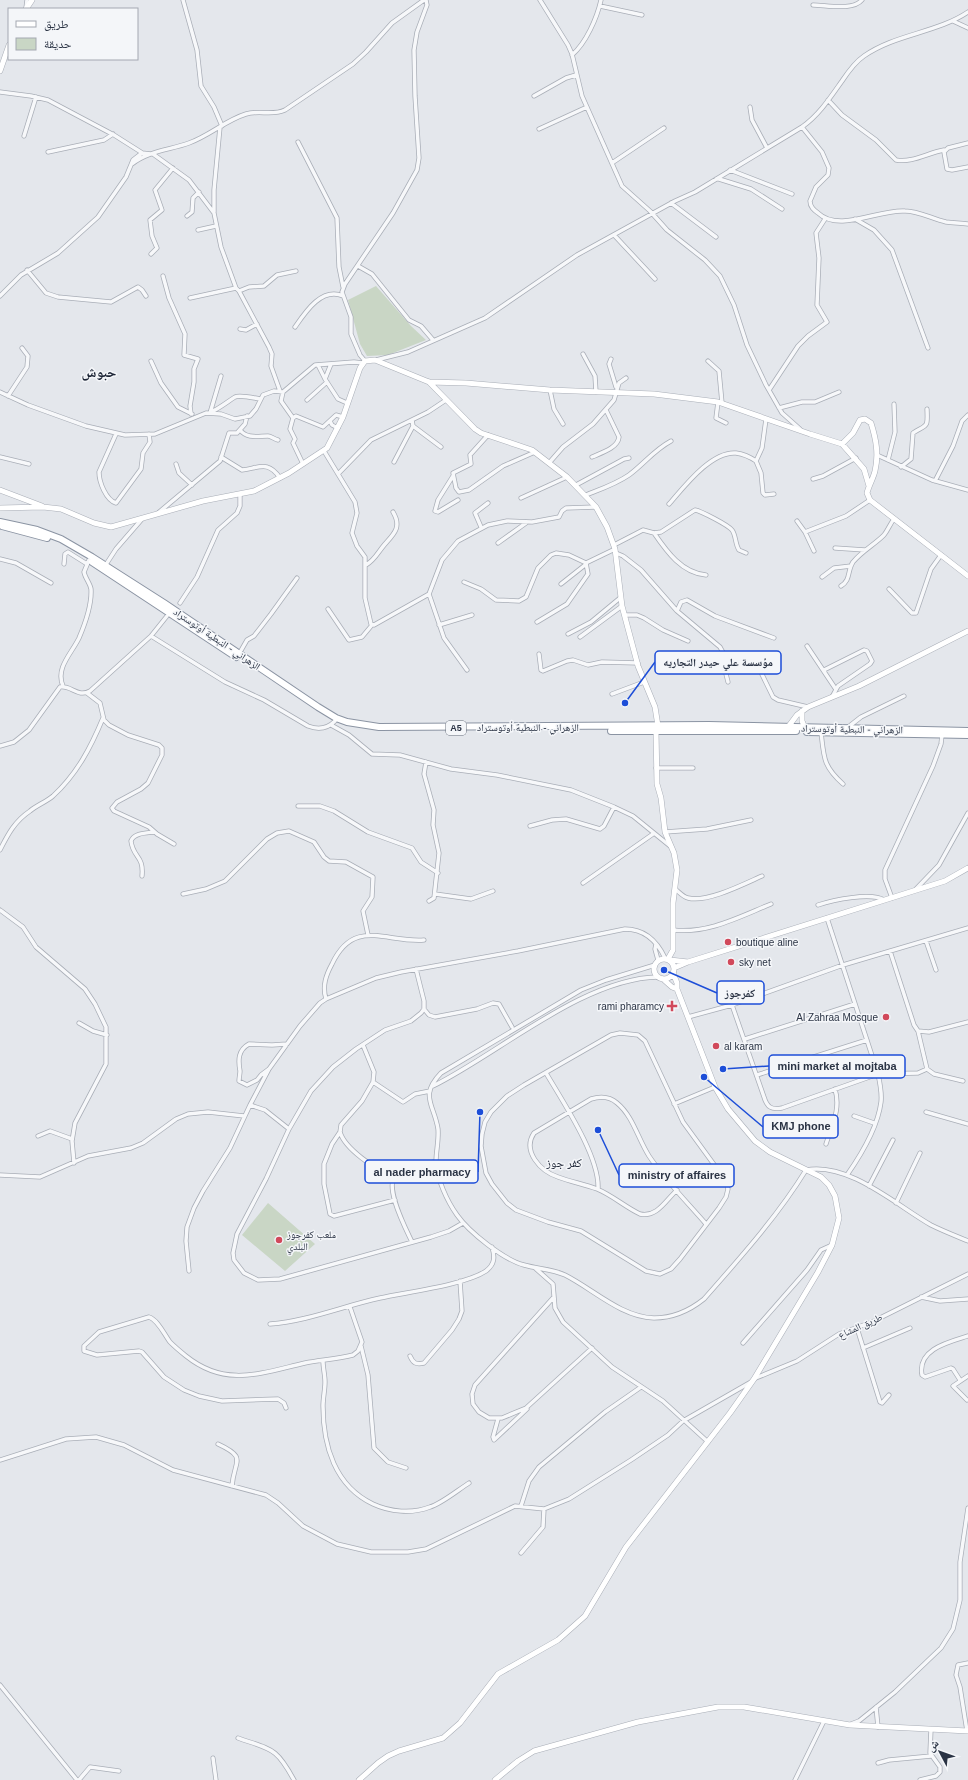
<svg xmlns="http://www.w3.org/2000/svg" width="968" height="1780" viewBox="0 0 968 1780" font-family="Helvetica,'Noto Naskh Arabic',sans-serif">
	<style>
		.green { fill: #c9d6c5 }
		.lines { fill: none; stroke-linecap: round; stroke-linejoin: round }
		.street-casing { stroke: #a9aeb7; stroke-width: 5 }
		.secondary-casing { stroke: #a9aeb7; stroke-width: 6 }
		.highway-casing { stroke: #8b94a3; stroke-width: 8 }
		.street { stroke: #f7f8fa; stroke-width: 3.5 }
		.secondary { stroke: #fff; stroke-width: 5 }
		.highway { stroke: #fff; stroke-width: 6 }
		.poi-dot { fill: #d1495b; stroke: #f4f6f9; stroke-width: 1.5 }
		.labels { text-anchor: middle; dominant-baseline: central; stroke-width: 3; stroke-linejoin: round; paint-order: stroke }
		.shield { fill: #f4f6f9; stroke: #676e7b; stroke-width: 1 }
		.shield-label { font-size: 9px; font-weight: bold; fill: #2b3445 }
		.street-label { font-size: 10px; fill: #2b3445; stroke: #f4f6f9 }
		.poi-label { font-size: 10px; fill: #2b3445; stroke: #f4f6f9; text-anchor: start }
		.quarter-label { font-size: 12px; fill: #1d2536; stroke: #f4f6f9 }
		.district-label { font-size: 14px; font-weight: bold; fill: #1d2536; stroke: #f4f6f9 }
		.leader { fill: none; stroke: #1d4ed8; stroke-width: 1.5 }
		.callout-dot { fill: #1d4ed8; stroke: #f4f6f9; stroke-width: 1.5 }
		.callout { fill: #f4f6f9; stroke: #1d4ed8; stroke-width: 1.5 }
		.callout-label { font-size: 11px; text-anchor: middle; font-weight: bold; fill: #2b3445 }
	</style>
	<rect width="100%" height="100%" fill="#e4e7ec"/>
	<path class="green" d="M376,286L411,326L426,340L388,355L367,356L360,344L348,300Z
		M268,1203L315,1244L285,1271L242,1235Z"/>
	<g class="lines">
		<defs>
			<path id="street" d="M183,0L197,50L201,86L214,107L222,126
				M540,0L568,45L572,54L582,96L622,186L650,211L667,230L705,260L720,276L734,305L747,345L766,385L782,413L800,429
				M813,5C826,5 853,11 862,0
				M600,6L642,15
				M26,8L27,0
				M953,21L968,28
				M572,55C586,43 597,18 601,0
				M0,92L31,96L48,100L114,135L144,154
				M534,96L566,78L576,75
				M828,100L842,115L876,140L896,160C913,163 927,153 944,150
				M750,107L752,120L767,148
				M802,127L822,152L829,168L828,175L816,187L810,201C810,207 814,210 818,213C839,233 879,209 905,211C919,211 932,219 946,222C954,223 961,223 968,224
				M539,129L587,107
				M24,136L36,97
				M298,142L337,218L339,267L343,287
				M968,143L948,148L944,152L947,169L952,170L968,167
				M48,152L104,140L113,134
				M153,154L189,180L214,213L221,247L236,288L239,291L269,347L272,354L271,366L280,391
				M612,163L664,128
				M132,164C148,151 170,150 189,143C209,136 226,120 246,114C259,110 273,116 285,110L353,64L366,52L392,23L424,0
				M730,170L792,194
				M716,179H719L751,189L782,209
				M671,203L716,237
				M214,212V190L220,127
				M187,216L192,212L193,198L199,192
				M855,219L874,230L892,250L928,348
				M198,230L216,226
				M614,235L655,279
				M151,254L157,248L152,236L150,220L162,210L155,190L173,168
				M358,266L372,274L409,320L421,326L433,340
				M27,270L46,293L58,297L111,302L138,287L142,290L146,296
				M163,276L169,298L185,334L184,355L198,359L194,369V382L190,406L191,414
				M239,291L249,287L264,286L277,275L296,271
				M0,296L21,275L58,253L98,217L126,177L133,160L142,153L151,154
				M190,298L236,288
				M295,327C306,311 322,287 343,296
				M240,329L246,330L257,324
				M583,354L595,376L596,392
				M611,359L609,364L616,387
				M376,360L408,352L485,318L577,255L675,201L695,192L802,127C819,115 830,98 842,81C848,72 855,62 864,56C895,34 937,33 968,12
				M151,361L161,383L178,407L192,414
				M365,361L360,355L351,334V317L342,292L345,284L393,213L417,170L419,158L415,96L414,50L417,32L427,5L426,0
				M708,361L719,371L722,403
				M331,364L325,379L338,399L347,403
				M318,365L325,379
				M550,390L554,409L563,424
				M769,390L798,346L808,336L827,322L817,305L819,258L816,233L825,219
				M0,392L28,405L86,426L125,435L155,434L206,413L221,414L235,419L250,416L256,409L263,395L274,391L283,392L315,365L354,362L363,363
				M283,392L281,401L293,418L290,429L295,439L293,443L303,464
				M8,396L27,367L28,356L22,348
				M307,400L327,382
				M718,402L716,418L726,423
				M779,408L802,402H815L839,392
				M211,412C220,408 227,402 235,397C239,395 255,398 260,399
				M210,413L221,376
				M293,418L296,416L323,427L336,415L343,417
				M412,420L413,426L441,447
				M330,421L332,425L338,428
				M240,430C247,439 258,436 268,436C271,436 274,439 278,440
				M116,434L99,472C99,482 106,500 116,503L141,469L143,453L150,442L149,434
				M488,435L470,455L471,464L453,473L456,488L459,492L469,490L503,466L535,452
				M324,451L355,502L357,513L352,533L357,546L365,557V598L371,624L374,625L429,594
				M877,455L932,480L968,490
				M0,457L29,464
				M221,457L242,470C259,468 268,460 280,478
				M592,457C601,453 618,448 619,437L606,410
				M888,460L895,432L894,404
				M756,461L762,448L766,419
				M394,462L413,426
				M549,463L563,447L593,424L614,400L619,383L626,378
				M176,464L179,473L192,485
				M901,467L911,459L913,433C927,424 928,429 927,409
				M338,474L371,440L428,412L446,400
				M453,476L438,500L435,511L438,512L458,500
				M813,479L823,476L856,458
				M935,481L953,446L962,421L968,415
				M576,485L624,459L629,458
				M586,495C601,489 616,484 629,475C644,464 654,450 671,441
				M521,498L567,477
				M669,504C684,487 711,451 736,453C743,454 750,457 756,461L761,473L763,493L765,495L774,494
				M158,513L220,461L229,433H237L245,424L247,416
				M797,521L805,532L846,516L870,500
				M481,527L475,513L488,503
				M805,532L814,551
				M654,533C667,552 682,573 706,575
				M498,543L526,523
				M614,545L643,530L654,533L661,532L695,510C701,511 728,525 732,530C736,535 735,544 739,550L746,553
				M835,548L865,550
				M616,553L623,556L641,570L677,611L720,647L726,658C735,663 746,656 755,660L773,697L778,700L808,707
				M0,559L16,563L51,583
				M64,564L65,554L68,552L87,564
				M366,565C375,560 378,552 385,544C394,534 402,527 393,512
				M105,566L116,549L142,519
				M822,577L834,568L851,566
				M464,582L481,589L496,600L519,601L526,597L538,568L551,555L556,553L569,555L586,563L615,549
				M561,584L585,565
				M841,586C851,580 847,571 853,562C862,551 874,545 884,535C888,530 890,524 894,519
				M889,589L912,613H916L931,569L941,555
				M180,603L197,577L218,530L237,513L240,506V494
				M328,609L349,640L362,637L372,625
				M677,611L681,602L687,600L715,616L774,638
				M625,615H637L644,618L663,630L688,641
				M537,622L567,604L588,574L586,563
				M439,625L472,615
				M568,634L591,622L620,598
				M151,636L225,682L264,700L308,726C318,730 327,729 335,721
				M580,637L622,606
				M807,646L835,688
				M239,654L247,640L254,636L271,614L297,578
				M539,654L541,670L543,671L567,661L573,660L588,665L602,662L638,663
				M727,660L725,670L728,682
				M467,670L444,638L429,594L442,560L458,541L488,525L507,521L532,522L559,517L562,511L566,508L596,507
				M824,670L864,650L867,651L872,661L870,664L838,686L832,697
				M63,686C55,668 72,653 79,638C85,624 92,605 91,589C90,583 85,578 84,572L89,560
				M87,693L100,703L104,720L109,725L128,735L159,745L162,748V755L148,783L141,789L117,802L112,808L114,811L149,827L157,834L174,844
				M612,694L644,682
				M331,725L349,735L372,754L400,755L451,769L497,775L571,790L614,807L633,816L670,846
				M847,728L861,717L904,696
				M821,732C824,758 823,766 843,784
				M0,746L14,742L29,730L60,687C71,685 78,698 90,691L151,636L167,616
				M426,762L424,774L434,810L433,825L439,853L434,898L429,901
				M656,768H693
				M298,806H320L334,811L368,832L412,848L421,862L438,873
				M530,826L552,820L566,819L600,829L604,826L614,807
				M665,832L707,829L751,820
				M0,850C8,834 15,821 30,811C37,805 46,802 53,796C77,774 91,747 103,718
				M142,876C144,855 133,858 131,841C134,833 146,833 154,832
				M583,883L653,834
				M675,889C679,892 683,897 688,898C707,903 744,884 762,876
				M915,890L939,865L968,813
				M183,894L206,889L225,881L267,839L277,833L289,831L314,842L324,857L329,861L346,862L373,877L372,897L363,911L368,935
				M435,894L471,899L493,891
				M892,898L885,879V870L933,766L941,744L942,735
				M818,905C833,900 871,892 884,900
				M0,910L23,927L36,947L85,989L95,1004L106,1027V1064L75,1123L72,1141L74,1163
				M827,918L878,1074C880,1083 882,1093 881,1102C878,1126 861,1155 847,1175
				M673,930C708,934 739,917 771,904
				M926,941L936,970
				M656,944L655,949L658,960
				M890,951L914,1025L918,1031L929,1032L968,1022
				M655,965L606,980L581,990L441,1073C419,1096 434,1104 438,1129C439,1140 436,1151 436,1162C437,1179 447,1201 457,1215C469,1232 504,1260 524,1265C538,1269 552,1269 565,1275C593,1289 621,1317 654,1318C674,1318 689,1311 704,1299C740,1258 777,1217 806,1170C849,1162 896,1205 931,1225C943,1231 956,1236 968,1241
				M416,969L424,1001V1009L421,1013L411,1021L385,1030L356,1049L333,1067L311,1091L289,1129L266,1179L237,1234L233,1253L234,1260L244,1273L258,1280L280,1279L431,1237L449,1231L463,1223
				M326,999C322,986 326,975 332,964C354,917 386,943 424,940
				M732,1005L764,1097C767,1107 771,1110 782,1108L878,1074L918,1073L927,1069
				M424,1009L429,1015L435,1017L477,1009L493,1003L499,1004L512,1027
				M688,1017L732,1005L843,965L968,928
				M79,1023L93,1031L107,1035
				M918,1031L927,1069L934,1074L963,1081
				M620,1033L638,1035L645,1041L683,1122L726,1181L728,1189L726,1197L719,1208L680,1259L671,1269L660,1274L646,1271L581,1231L548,1222L516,1210L507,1203L492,1184L486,1173L481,1146L482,1134L485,1122L491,1112L507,1096L524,1085L611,1035Z
				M745,1039L855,1004
				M363,1045L374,1072L373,1082L362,1101L341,1125L340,1132L332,1144L324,1164V1184L330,1214L334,1216L395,1200
				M269,1069L261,1075L257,1080L247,1085L239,1081C239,1078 240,1074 240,1071C238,1060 238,1050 249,1044L272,1045L287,1044
				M546,1073C563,1102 600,1157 598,1189
				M757,1075L867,1040
				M373,1082L403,1102L415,1094L430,1091
				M433,1086C498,1054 584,978 658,977
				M674,1104L715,1087
				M250,1105L265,1110L289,1129
				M926,1112L968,1124
				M854,1116L874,1123
				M340,1132C345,1150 377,1169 392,1178
				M38,1136L50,1131L72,1139
				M826,1144C832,1125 841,1109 835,1089
				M0,1175L40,1177L88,1156L131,1148L143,1143L176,1119L188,1114L208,1112L244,1116
				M869,1186L893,1140
				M677,1190C666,1200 657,1218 640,1214C625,1207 612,1195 597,1189C584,1184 571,1182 558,1177C540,1171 522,1151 534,1133L591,1099C601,1096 610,1097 617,1103C633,1116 638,1139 649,1156C665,1180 687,1202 706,1224
				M896,1203L920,1153
				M412,1242C406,1229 381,1182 398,1173C409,1167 424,1165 436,1161
				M535,1268L553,1284L555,1308L563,1322L612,1367L663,1401L708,1442
				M189,1271L186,1241L187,1227L194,1208L203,1191L230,1148L250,1105L269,1069L300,1026L320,1003L326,999L376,978L401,972L518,951L625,929C645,929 657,941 665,958
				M921,1297L940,1301L968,1299
				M553,1298L475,1385L472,1394L473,1404L479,1412L489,1418H502L526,1408L592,1348
				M270,1324C308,1321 343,1306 380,1298C407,1292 465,1285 486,1271C495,1264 495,1257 492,1247
				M857,1328L880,1402L882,1403L889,1395
				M743,1343L807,1270L821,1250L832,1245
				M361,1346L368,1375L374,1448L388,1462L406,1468
				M863,1348L910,1328
				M410,1356C413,1363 416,1365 424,1363L452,1330L459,1319L462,1311L460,1281
				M323,1361C323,1368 325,1375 325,1382C325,1390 323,1398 323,1406C323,1446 335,1486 373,1504C390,1512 412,1514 430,1507C441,1504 458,1490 469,1483
				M756,1378L797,1361L839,1334L872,1322L968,1274
				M960,1380L953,1369L951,1368L925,1377L922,1375C917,1349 949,1342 968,1336
				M967,1400L953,1386L968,1376
				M286,1408L284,1403L278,1399L222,1401L199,1396L184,1390L164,1377L142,1352L139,1351L97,1355L84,1351V1346L99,1332L149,1317C158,1320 164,1334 170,1342C175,1347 181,1352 186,1356C226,1388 261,1373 305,1363C321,1360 337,1359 353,1355L358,1351L362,1342L350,1307
				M498,1419L493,1437L494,1440L527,1409
				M218,1444C248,1458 234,1460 232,1486
				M0,1460L66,1439L96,1437L124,1445L173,1470L266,1495L278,1503L303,1526L337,1544L371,1552H408L426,1549L515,1506L544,1509L569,1499L631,1460L668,1435L683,1421L751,1382
				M521,1506L529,1481L539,1467L605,1412L641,1387
				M521,1553L543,1527L544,1509
				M0,1685L77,1780
				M876,1707L878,1727
				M851,1724L859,1721L895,1692L941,1648L953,1629L960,1600V1562L968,1508
				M967,1731L960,1687L956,1675L958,1665L968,1663
				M238,1738C272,1750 276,1747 294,1780
				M213,1758L216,1780
				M878,1763L889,1760L931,1756
				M79,1780L90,1767L119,1771
				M795,1780L824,1721
				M920,1780L936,1776L940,1772V1767L930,1753L931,1729"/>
			<path id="secondary" d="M26,9L32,0
				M0,71L9,45
				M429,382L475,429L481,433L532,450L567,477L596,507L607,527L615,549L622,606L638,666L655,707L658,726
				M842,444L853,433L860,420L865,419L871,423C876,439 879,454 875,471C873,479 869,485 867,493L870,500L968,576
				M0,490L42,506
				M0,508L43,507L61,509L94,523L111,527L203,501L254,491L289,473L327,448L343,417L360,368L365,361L375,360L429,382L466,383L550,390L654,394L718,402L810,434L842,444L864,469L869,486
				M802,711V721L805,728
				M788,727L797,715L808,707L859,686L968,631
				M656,731L657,784L661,798L665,832L674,853L677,870L673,903V950L668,959
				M654 969a10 10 0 1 1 20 0a10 10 0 1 1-20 0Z
				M670,960L688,962
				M674,968L688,962L945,881L968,868
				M663,979L672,987L677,989
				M359,1780L378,1763L388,1756L399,1751L443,1738L460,1723L498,1674L558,1640L585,1616L626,1547L730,1413L754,1379L818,1272L832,1245L839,1218L835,1196L829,1185L821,1177L770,1152L755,1141L728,1109L715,1087L677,989V983L673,973
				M495,1780L518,1761L534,1751L638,1722L718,1707H744L850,1725L968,1731"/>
			<path id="highway" d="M0,522L37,530L61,539L92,557L164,603L318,707L336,718L347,722L379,727L709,725L968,731
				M2,526L47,538
				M92,562L236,657
				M611,731H796
				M807,732L968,735"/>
		</defs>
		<use href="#street" class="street-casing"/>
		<use href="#secondary" class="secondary-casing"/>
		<use href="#highway" class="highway-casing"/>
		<use href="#street" class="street"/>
		<use href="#secondary" class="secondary"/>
		<use href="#highway" class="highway"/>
	</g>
	<g class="poi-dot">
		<circle cx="728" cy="942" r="4"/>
		<circle cx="731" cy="962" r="4"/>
		<path d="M670 1000h4v4h4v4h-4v4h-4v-4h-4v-4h4z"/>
		<circle cx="886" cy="1017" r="4"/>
		<circle cx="716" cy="1046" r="4"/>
		<circle cx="279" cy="1240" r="4"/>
	</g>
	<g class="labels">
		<rect class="shield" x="446" y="721" width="20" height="14" rx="3"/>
		<g class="shield-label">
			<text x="456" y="728">A5</text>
		</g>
		<g class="street-label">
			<text transform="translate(217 639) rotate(34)">الزهراني - النبطية أوتوستراد</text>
			<text x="528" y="727">الزهراني - النبطية أوتوستراد</text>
			<text transform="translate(852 729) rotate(1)">الزهراني - النبطية أوتوستراد</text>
			<text transform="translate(860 1326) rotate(-24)">طريق المشاع</text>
		</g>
		<g class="poi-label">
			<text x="736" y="942">boutique aline</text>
			<text x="739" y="962">sky net</text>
			<text x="664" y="1006" text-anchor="end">rami pharamcy</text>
			<text x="878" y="1017" text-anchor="end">Al Zahraa Mosque</text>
			<text x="724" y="1046">al karam</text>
			<text x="287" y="1234">ملعب كفرجوز<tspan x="287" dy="12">البلدي</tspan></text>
		</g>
		<g class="quarter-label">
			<text x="564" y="1163">كفر جوز</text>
		</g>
		<g class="district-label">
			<text x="99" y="372">حبوش</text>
		</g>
	</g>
	<path class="leader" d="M625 703L655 662M664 970L717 993M723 1069L769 1066M704 1077L763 1127M480 1112L478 1172M598 1130L619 1175"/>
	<g class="callout-dot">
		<circle cx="625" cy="703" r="4"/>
		<circle cx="664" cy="970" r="4"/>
		<circle cx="723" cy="1069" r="4"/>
		<circle cx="704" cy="1077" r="4"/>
		<circle cx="480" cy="1112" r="4"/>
		<circle cx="598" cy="1130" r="4"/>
	</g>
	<g class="callout">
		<rect x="655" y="651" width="126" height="23" rx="4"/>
		<rect x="717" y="981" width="47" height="23" rx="4"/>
		<rect x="769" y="1055" width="136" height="23" rx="4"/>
		<rect x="763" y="1115" width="75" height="23" rx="4"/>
		<rect x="365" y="1160" width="113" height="23" rx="4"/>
		<rect x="619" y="1164" width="115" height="23" rx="4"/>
	</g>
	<g class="callout-label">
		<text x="718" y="666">مؤسسة علي حيدر التجاريه</text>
		<text x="740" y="997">كفرجوز</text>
		<text x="837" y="1070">mini market al mojtaba</text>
		<text x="801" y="1130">KMJ phone</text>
		<text x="422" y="1176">al nader pharmacy</text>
		<text x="677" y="1179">ministry of affaires</text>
	</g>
	<rect x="8" y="8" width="130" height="52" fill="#f4f6f9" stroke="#a4a8b1"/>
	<rect x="16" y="21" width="20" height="6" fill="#ffffff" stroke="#a4a8b1"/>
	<text x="44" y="28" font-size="12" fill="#2b3445">طريق</text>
	<rect x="16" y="38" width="20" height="12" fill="#c9d6c5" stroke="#a4a8b1"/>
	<text x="44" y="48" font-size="12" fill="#2b3445">حديقة</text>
	<g transform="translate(940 1752) rotate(311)" stroke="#f4f6f9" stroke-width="3" paint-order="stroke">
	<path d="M0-3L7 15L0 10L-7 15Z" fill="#2b3445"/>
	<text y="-6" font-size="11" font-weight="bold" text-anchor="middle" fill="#2b3445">ش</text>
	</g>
</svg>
